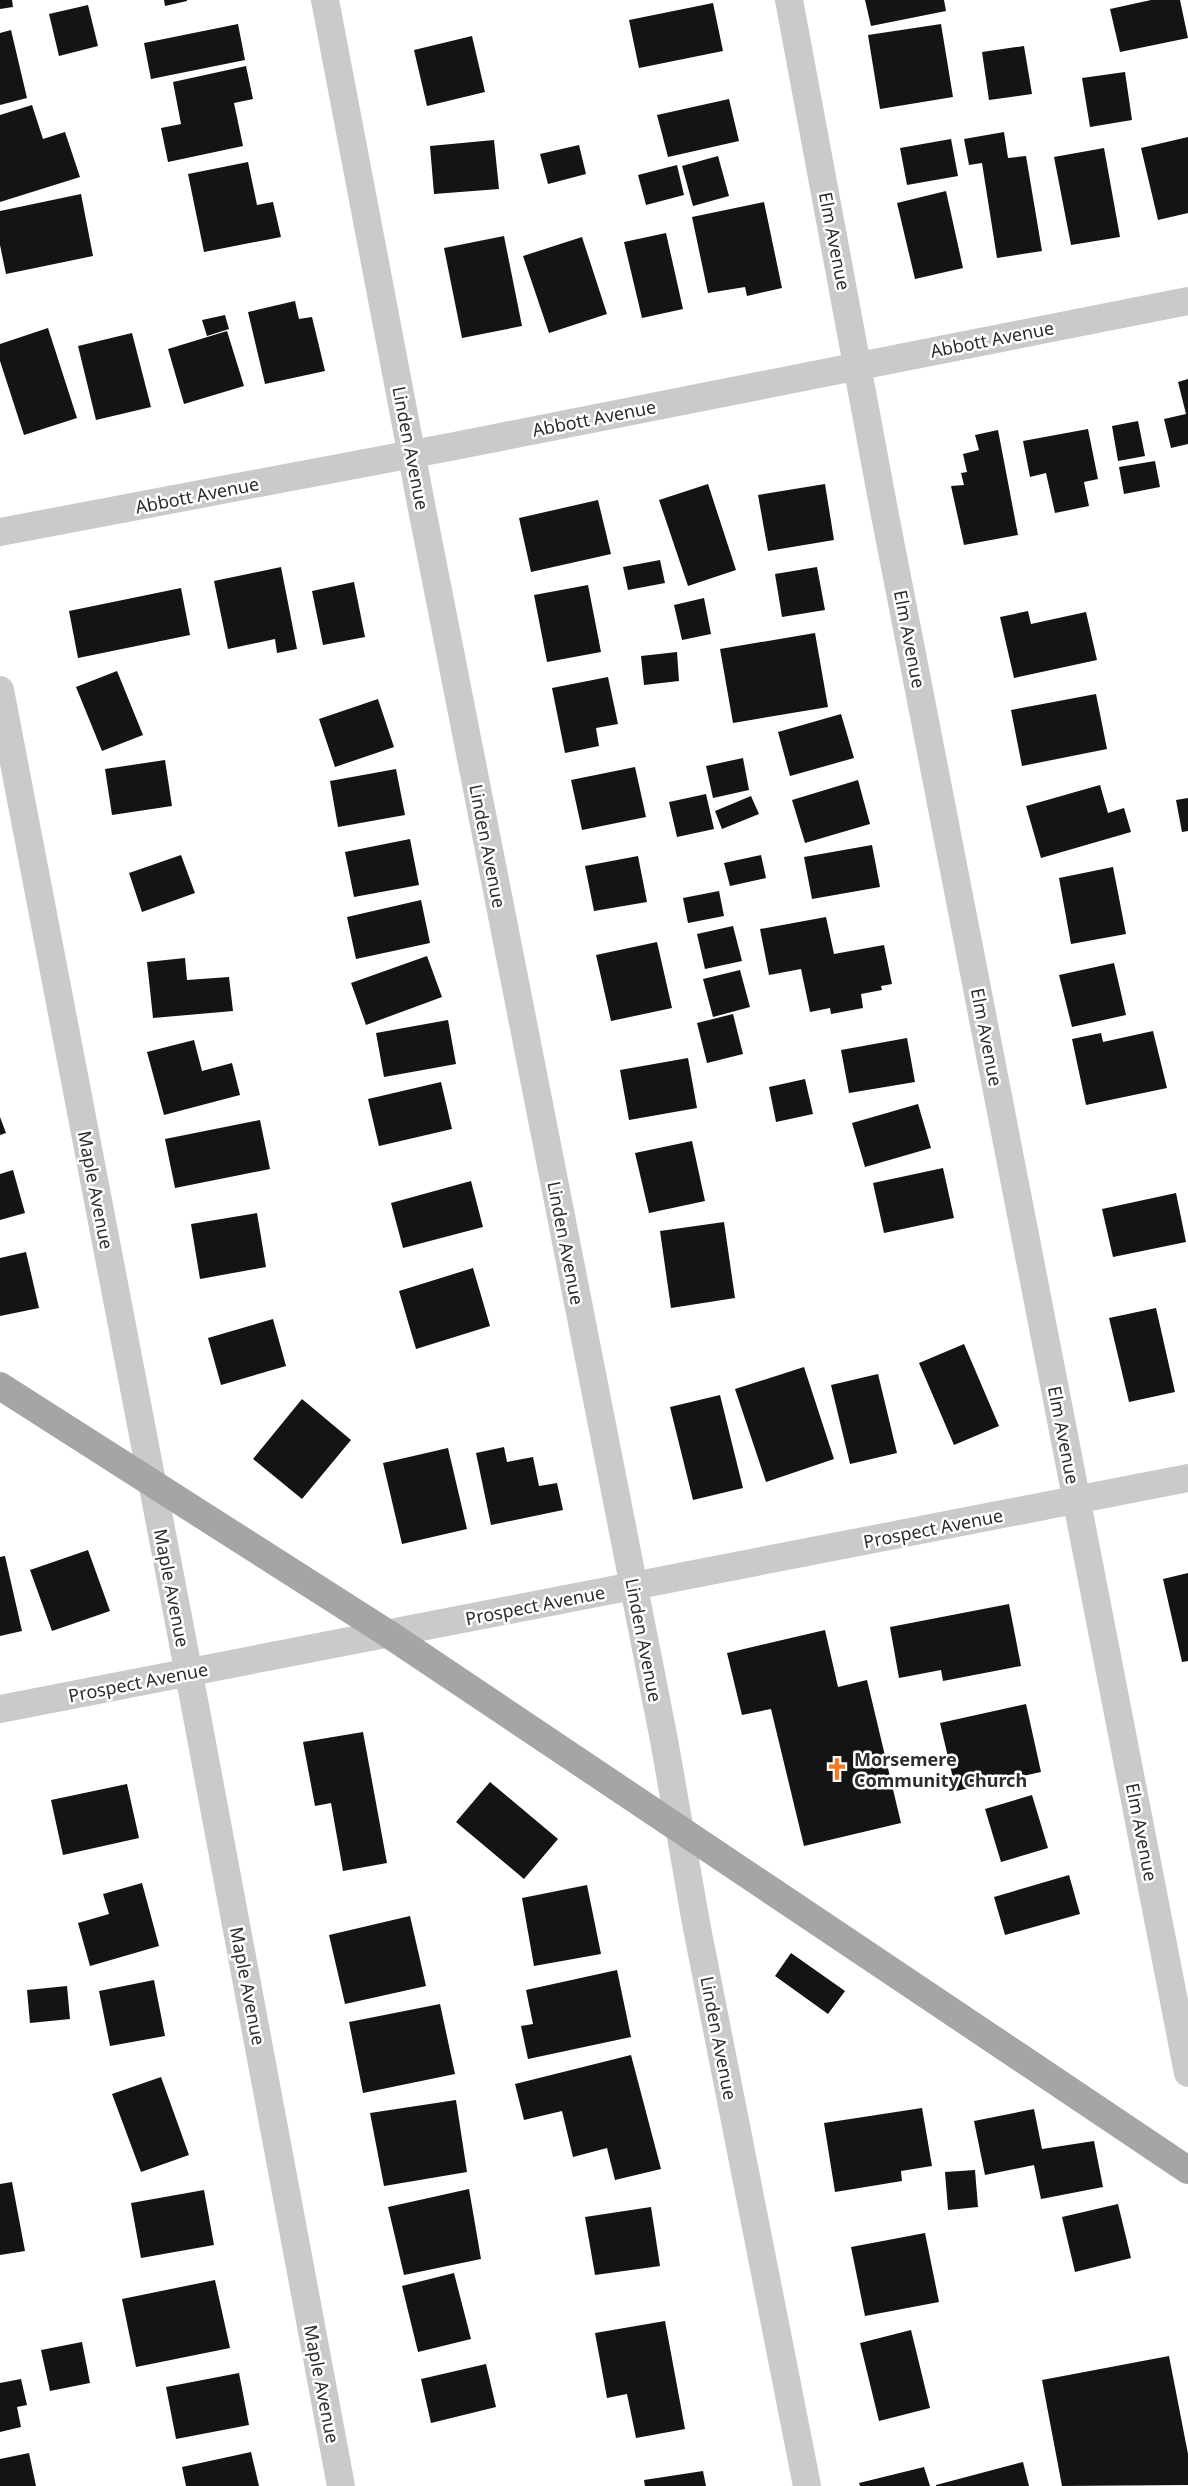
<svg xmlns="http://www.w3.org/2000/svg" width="1188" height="2486" viewBox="0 0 1188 2486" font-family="'Noto Sans',sans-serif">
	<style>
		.building { fill: #141414 }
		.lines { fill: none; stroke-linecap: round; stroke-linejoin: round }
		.minor { stroke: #cacaca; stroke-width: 28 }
		.major { stroke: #a5a5a5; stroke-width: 28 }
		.labels { text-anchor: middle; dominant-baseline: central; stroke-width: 5; stroke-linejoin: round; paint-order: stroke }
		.street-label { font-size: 18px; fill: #2d2d2d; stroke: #fff }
		.poi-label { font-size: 18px; font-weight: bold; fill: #2d2d2d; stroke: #fff; text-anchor: start }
	</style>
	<rect width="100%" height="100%" fill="#fff"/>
	<path class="building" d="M0,0H12L13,7L0,9Z
		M164,0H187V1L165,6Z
		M865,0H944L946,11L871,26Z
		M1151,0H1180L1188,38L1120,52L1110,9Z
		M713,3L723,51L639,68L629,20Z
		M88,5L98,46L59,56L49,14Z
		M238,24L245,60L151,79L144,43Z
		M941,24L953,97L880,109L868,35Z
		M11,30L27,98L0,105V33Z
		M472,36L485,92L427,106L414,50Z
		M1024,46L1032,94L989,100L982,52Z
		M246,66L253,99L234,103L243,146L168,162L161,128L181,124L173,82Z
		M1125,72L1132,120L1090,127L1082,78Z
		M729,99L739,141L668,157L657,115Z
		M32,105L43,139L65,132L80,177L0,202V115Z
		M1004,132L1008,158L1026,156L1042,251L997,258L982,163L969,165L964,139Z
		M1188,137V213L1158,220L1141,148Z
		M951,139L958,176L907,185L900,148Z
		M494,140L499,189L434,194L430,146Z
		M579,145L586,174L548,184L540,154Z
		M1104,148L1120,237L1071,245L1054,157Z
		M718,156L729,196L693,206L682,166Z
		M248,162L257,205L273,202L281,237L204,252L188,174Z
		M677,165L684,195L646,205L638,175Z
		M946,191L963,268L915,279L897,203Z
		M81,194L93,256L6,274L0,245V211Z
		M764,202L782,288L747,296L745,287L708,293L692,217Z
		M666,233L683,309L642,318L624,242Z
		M504,236L522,326L462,338L444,248Z
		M582,237L607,314L549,333L523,256Z
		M295,301L299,319L312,317L325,371L265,384L248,312Z
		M225,315L229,329L207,336L202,320Z
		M48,328L77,418L24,435L0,361V344Z
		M227,331L244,386L184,404L168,349Z
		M132,333L151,407L96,420L78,346Z
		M1188,379V444L1171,448L1164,419L1186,414L1178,382Z
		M1138,421L1145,456L1118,461L1112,426Z
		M1088,429L1098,479L1084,482L1089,506L1055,513L1046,473L1030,477L1023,441Z
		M998,430L1018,535L964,545L951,486L964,485L961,473L967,472L963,454L979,450L975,435Z
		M1155,461L1160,487L1124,494L1119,467Z
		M708,484L736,570L688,586L659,500Z
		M825,484L834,540L768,551L758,495Z
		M598,500L611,554L531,572L519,518Z
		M660,560L665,583L628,590L623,567Z
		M281,567L297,649L277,653L275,639L228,649L214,581Z
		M817,567L825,610L782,617L775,574Z
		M354,582L365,637L323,645L312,591Z
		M588,585L601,652L547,662L534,595Z
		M181,588L190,635L78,658L69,611Z
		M704,598L711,634L682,640L674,605Z
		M1028,611L1031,624L1086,612L1097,660L1014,678L1000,617Z
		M815,633L828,707L733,723L720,649Z
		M677,652L679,681L644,685L641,656Z
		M117,671L143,735L102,751L76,687Z
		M608,677L618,724L596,728L599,746L565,753L552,688Z
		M1096,694L1107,749L1022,766L1011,710Z
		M378,699L394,747L335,767L319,719Z
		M841,714L854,758L790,776L778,732Z
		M743,758L749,790L713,798L706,766Z
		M165,760L172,806L112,815L105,769Z
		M635,767L646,817L582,830L571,780Z
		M396,769L405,815L338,827L330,781Z
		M858,780L870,824L805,843L792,800Z
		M1100,785L1108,813L1124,808L1131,832L1041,858L1026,806Z
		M706,794L714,829L677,837L669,802Z
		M751,796L759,814L722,829L715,811Z
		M1188,798V831L1182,832L1176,800Z
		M410,839L419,885L354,897L345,852Z
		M872,845L880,887L812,899L804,857Z
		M181,855L195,893L142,912L129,873Z
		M761,855L766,878L730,886L724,863Z
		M638,856L647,902L594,911L585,866Z
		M1113,867L1126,934L1071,944L1059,878Z
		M719,891L724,916L688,923L683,898Z
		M421,900L430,943L356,959L347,917Z
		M826,917L834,954L884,945L892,984L881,986L882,990L861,994L863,1008L831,1014L830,1008L810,1012L801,969L769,975L760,929Z
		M733,926L742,961L705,969L697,934Z
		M657,942L672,1008L611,1021L596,955Z
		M427,956L442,997L366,1025L351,983Z
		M185,958L187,980L229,977L233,1011L153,1018L147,962Z
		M1114,963L1126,1015L1072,1027L1059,975Z
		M740,970L750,1007L713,1017L703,979Z
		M733,1014L743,1054L707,1063L697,1023Z
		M448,1020L456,1064L384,1077L376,1033Z
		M1153,1031L1167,1088L1086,1105L1072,1039L1101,1033L1103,1042Z
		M907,1038L915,1082L849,1093L841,1050Z
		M194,1040L202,1071L232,1063L240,1095L164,1115L147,1052Z
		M688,1058L697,1108L629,1120L620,1070Z
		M805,1079L813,1114L776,1122L769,1087Z
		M441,1082L452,1129L379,1146L368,1099Z
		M918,1104L931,1148L865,1167L852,1123Z
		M0,1117L6,1133L0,1135Z
		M260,1120L270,1169L175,1188L165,1139Z
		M692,1141L705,1201L649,1213L635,1153Z
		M943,1168L954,1218L884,1233L873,1183Z
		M13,1170L25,1213L0,1220V1174Z
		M471,1181L483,1227L403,1248L391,1203Z
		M1176,1193L1186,1242L1113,1257L1102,1209Z
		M257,1213L266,1267L200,1279L191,1224Z
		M724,1222L735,1298L671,1308L660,1231Z
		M26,1252L39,1308L0,1316V1258Z
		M473,1268L490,1326L416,1349L399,1291Z
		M1156,1308L1175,1392L1129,1402L1109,1318Z
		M273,1319L286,1366L221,1385L208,1338Z
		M964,1344L999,1426L954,1445L919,1363Z
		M804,1367L834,1459L766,1482L735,1389Z
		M878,1374L897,1453L850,1464L831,1385Z
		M720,1395L743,1488L693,1500L670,1407Z
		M302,1399L351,1440L302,1499L253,1459Z
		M504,1447L507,1462L533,1457L539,1486L557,1483L563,1510L491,1525L476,1453Z
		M448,1448L467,1529L402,1544L383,1463Z
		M88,1550L110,1611L52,1631L30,1570Z
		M5,1556L22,1631L0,1636V1557Z
		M1188,1573V1661L1182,1662L1163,1579Z
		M1009,1604L1021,1666L943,1681L941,1670L899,1678L890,1627Z
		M825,1630L838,1687L867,1680L901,1823L804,1846L771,1709L742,1715L727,1653Z
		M1026,1704L1041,1772L956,1791L940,1723Z
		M363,1732L387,1863L343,1871L331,1803L315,1806L303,1742Z
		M490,1782L558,1839L524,1879L456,1822Z
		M127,1784L139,1838L63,1855L51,1800Z
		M1032,1795L1048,1848L1001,1862L985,1809Z
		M1069,1875L1080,1914L1005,1935L994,1897Z
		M142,1883L159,1946L90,1966L78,1923L109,1914L103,1894Z
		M587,1885L601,1954L534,1966L522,1898Z
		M410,1916L426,1986L345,2004L329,1935Z
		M791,1953L845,1991L828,2014L775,1976Z
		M617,1970L631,2037L528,2059L521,2026L533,2024L526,1990Z
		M154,1980L165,2036L110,2046L99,1991Z
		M67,1986L70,2019L30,2023L27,1990Z
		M440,2004L455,2074L363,2093L349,2022Z
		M631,2055L661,2169L615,2180L607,2148L573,2157L562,2111L524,2120L515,2084Z
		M161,2077L189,2155L141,2172L112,2094Z
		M456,2100L467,2172L384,2186L370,2113Z
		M922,2108L932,2166L901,2171L902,2181L835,2192L824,2123Z
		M1034,2109L1042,2149L1094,2141L1103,2187L1041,2199L1034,2165L985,2175L974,2121Z
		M975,2170L978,2207L948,2210L945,2172Z
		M12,2182L25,2251L0,2255V2184Z
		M469,2189L481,2259L404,2275L388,2207Z
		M204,2190L214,2245L141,2258L131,2203Z
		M1118,2204L1131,2258L1075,2272L1062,2217Z
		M651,2207L660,2266L595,2275L585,2217Z
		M925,2233L939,2302L865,2316L851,2247Z
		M454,2273L471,2339L418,2352L402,2286Z
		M215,2280L230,2348L136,2367L122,2299Z
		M665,2321L685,2429L636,2438L627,2394L607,2398L595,2333Z
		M911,2330L930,2408L879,2421L860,2343Z
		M82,2342L90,2383L50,2391L41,2350Z
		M1169,2356L1188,2454V2485L1062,2486L1042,2380Z
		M486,2364L496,2407L431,2423L421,2379Z
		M239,2373L249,2425L176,2439L166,2387Z
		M21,2379L27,2405L17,2407L21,2427L0,2432V2383Z
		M251,2452L259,2486H186L182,2467Z
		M29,2453L36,2486H0V2459Z
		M1023,2462L1029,2486H936V2485Z
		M924,2467L930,2486H860L859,2483Z
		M703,2471L706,2486H645L644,2480Z"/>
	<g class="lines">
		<path class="minor" d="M325,0L421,504L664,1740L696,1923L807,2486
			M789,0L883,505L1188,2073
			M0,532L455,446L1188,301
			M0,690L196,1711L341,2486
			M0,1709L1188,1478"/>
		<path class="major" d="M0,1386L387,1633L1188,2170"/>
	</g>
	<defs>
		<symbol id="church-bare" viewBox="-9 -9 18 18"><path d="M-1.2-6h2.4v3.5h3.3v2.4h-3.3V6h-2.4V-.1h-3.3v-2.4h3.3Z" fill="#f27921" stroke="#fff" stroke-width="2.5" paint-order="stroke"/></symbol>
	</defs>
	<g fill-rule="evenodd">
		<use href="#church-bare" x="821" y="1753" width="32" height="32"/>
	</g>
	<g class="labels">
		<g class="street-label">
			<text transform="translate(835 241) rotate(79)">Elm Avenue</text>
			<text transform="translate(992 339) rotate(-11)">Abbott Avenue</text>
			<text transform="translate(594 418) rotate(-11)">Abbott Avenue</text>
			<text transform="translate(411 448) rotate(79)">Linden Avenue</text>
			<text transform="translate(197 495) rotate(-11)">Abbott Avenue</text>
			<text transform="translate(910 639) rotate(79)">Elm Avenue</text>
			<text transform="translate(488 846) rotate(79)">Linden Avenue</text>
			<text transform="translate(987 1037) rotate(79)">Elm Avenue</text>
			<text transform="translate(96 1190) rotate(79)">Maple Avenue</text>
			<text transform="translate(566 1243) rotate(79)">Linden Avenue</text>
			<text transform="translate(1064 1435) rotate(79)">Elm Avenue</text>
			<text transform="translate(933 1528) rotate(-11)">Prospect Avenue</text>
			<text transform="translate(172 1588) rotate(79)">Maple Avenue</text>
			<text transform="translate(535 1605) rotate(-11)">Prospect Avenue</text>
			<text transform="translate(644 1640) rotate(79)">Linden Avenue</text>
			<text transform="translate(138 1682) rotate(-11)">Prospect Avenue</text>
			<text transform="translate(1142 1832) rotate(79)">Elm Avenue</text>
			<text transform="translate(248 1986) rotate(79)">Maple Avenue</text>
			<text transform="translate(719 2038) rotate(79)">Linden Avenue</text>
			<text transform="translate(322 2384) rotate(79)">Maple Avenue</text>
		</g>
		<g class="poi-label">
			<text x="854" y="1759">Morsemere<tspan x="854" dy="21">Community Church</tspan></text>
		</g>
	</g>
</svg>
